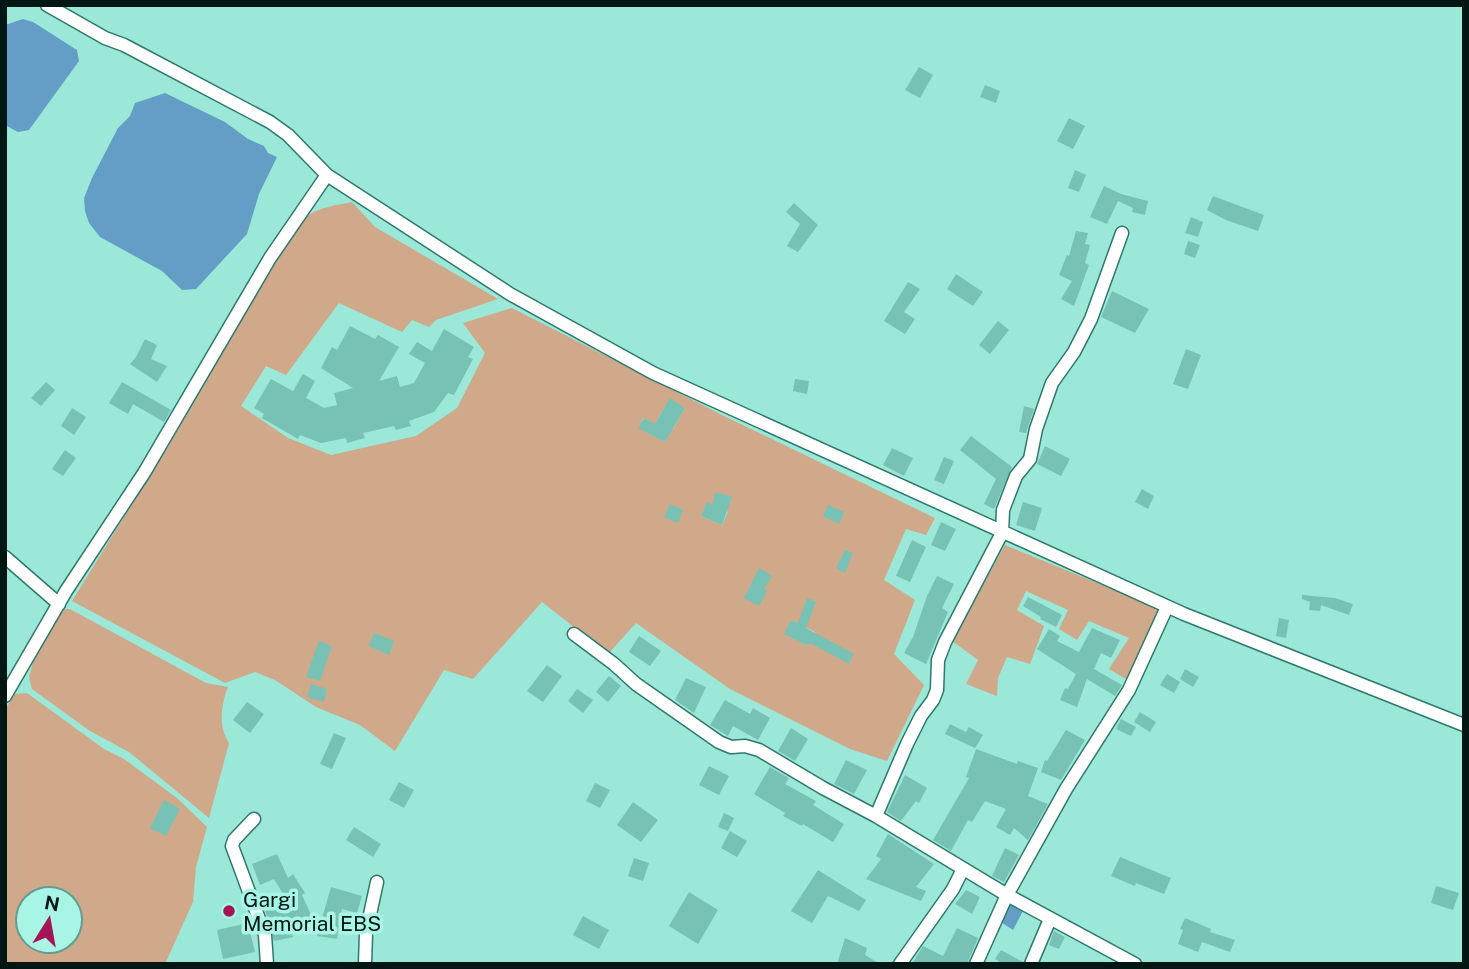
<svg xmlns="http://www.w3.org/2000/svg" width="1469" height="969" viewBox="0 0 1469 969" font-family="'Public Sans',sans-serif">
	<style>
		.green { fill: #cfa989; fill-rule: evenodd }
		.water { fill: #649ec7 }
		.building { fill: #77c2b4 }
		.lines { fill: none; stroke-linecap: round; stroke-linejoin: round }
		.street-casing { stroke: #2c796d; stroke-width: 15 }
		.street { stroke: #fff; stroke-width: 12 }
		.poi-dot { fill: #a41456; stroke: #a8f4e5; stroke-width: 2.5 }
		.labels { text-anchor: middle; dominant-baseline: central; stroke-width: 7; stroke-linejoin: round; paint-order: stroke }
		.poi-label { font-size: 21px; fill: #011713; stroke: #a8f4e5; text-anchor: start }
	</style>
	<rect width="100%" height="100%" fill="#9be7d8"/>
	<path class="green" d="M352,202L375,227L498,299L436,320L429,327L412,320L402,332L339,303L286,375L266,366L241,406L288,438L331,455L416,436L457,408L485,353L463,323L512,308L722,415L935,518L926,535L906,529L884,580L915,600L894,654L924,685L887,761L850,749L730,689L636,623L608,654L542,602L473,679L444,670L395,751L360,725L316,707L275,680L255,672L225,683L72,601L175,435L295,228C311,208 327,207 352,202ZM670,399L685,408L673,429L657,420ZM643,418L670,432L665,442L639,428ZM707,503L728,512L722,525L701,516ZM791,620L815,632L808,646L785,634Z
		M1005,545L1160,609L1126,679L1109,669L1129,638L1089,621L1077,640L1059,629L1068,610L1026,591L1017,610L1044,626L1030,664L1007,657L998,678L997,696L966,684L978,660L952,641Z
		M64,609H70L206,683L228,687C221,705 218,727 229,743L209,818L129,752L90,731L32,689L29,677L33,662L47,635Z
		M27,693L104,749L124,759L177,798L207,827L196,867L193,902L165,964H5V710L15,694ZM28,899H70V941H28Z"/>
	<path class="water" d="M23,19L33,22L77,50L79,61L29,130L18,132L5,125V25Z
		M165,93L225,122L248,139L264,146L268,153L277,157L259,194L247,234L196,289L182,290L162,271L100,237L89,223L85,211L84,198L92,178L118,128L130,116L135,103Z
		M1011,902L1024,909L1013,930L1001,922Z"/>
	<path class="building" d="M919,67L933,75L920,98L905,90Z
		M985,85L1000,91L996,103L980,97Z
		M1069,118L1085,126L1073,149L1057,141Z
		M1075,170L1086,175L1079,192L1068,188Z
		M1104,186L1121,194L1148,201L1145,215L1132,212L1133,208L1118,201L1107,224L1090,217Z
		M1213,196L1264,215L1258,231L1226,220L1207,210Z
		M794,203L818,225L798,252L787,246L800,224L786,212Z
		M1191,217L1203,222L1198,237L1185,233Z
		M1076,231L1088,233L1085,244L1090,245L1085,263L1089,265L1074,306L1061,299L1072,281L1059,275L1067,255L1069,256Z
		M1188,241L1200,245L1195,258L1184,254Z
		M956,274L983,292L973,306L947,289Z
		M908,282L920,289L904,312L915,319L905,334L884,321Z
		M1112,291L1149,309L1135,333L1101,317Z
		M998,321L1009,330L990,354L979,345Z
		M350,326L375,339L378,335L399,347L379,381L397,376L400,387L414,383L425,363L409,354L417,342L432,351L444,329L474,347L468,357L473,359L454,395L448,393L434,412L409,421L411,426L396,430L394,426L363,433L365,438L347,443L346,438L321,443L300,435L298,439L262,418L264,414L254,408L271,379L293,391L303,374L315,381L306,398L324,408L337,405L334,393L353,388L321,368L332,347L337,350Z
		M145,339L157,345L151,359L167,366L157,382L130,364L136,357Z
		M1186,349L1201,355L1188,389L1173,384Z
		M795,379L809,381L807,394L793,391Z
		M46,382L55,390L41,406L31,398Z
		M122,382L171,410L164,422L133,404L128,414L109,403Z
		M670,398L685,408L665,442L638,428L644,418L655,424Z
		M1024,406L1034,409L1026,433L1019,432Z
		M72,408L86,417L74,435L61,426Z
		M971,436L1012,467L994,509L984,504L996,479L960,450Z
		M1045,446L1070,459L1061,476L1037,464Z
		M892,448L913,458L904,476L883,465Z
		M65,450L76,458L63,476L52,469Z
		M944,457L954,461L944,484L934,480Z
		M1142,489L1154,496L1148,509L1135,502Z
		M716,492L732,497L722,525L701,516L707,502L712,505Z
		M1023,502L1042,508L1035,531L1016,525Z
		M670,504L683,510L678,523L664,517Z
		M828,505L844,512L839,524L823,516Z
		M941,522L956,529L945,551L931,545Z
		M912,540L926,547L910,582L896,576Z
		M845,550L853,553L845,573L836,568Z
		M759,568L772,576L764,589L767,591L759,606L744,598Z
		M937,576L954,584L942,608L948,612L926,664L904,653L913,637L927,596Z
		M1302,595L1335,598L1353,604L1349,615L1321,605L1320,611L1309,610L1310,602L1302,599Z
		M1028,597L1062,615L1056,627L1040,619L1041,617L1023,606Z
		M807,598L816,602L806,628L854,654L849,664L810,643L808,646L784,634L791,620L798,623Z
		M1279,618L1289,620L1286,638L1276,636Z
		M1092,628L1120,640L1111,658L1101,653L1094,669L1122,685L1115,696L1087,679L1077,707L1060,700L1065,688L1068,689L1076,674L1037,649L1049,629L1060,636L1057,641L1079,652Z
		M374,633L394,641L389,655L369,646Z
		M639,636L661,651L650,666L629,652Z
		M319,641L332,646L320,681L306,677Z
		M547,665L562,676L543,702L527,691Z
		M1185,669L1199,677L1193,687L1180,679Z
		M1167,674L1180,682L1174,693L1160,685Z
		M609,676L621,686L608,702L596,692Z
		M686,678L706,687L694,713L675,700Z
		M311,684L327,689L324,702L307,697Z
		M577,689L593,700L583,713L568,701Z
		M725,700L750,714L753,708L770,718L758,740L733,726L728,736L710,725Z
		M247,702L264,714L250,733L233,720Z
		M1140,712L1156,722L1150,732L1134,722Z
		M1121,719L1136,727L1131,736L1116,729Z
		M950,724L966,732L969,727L983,735L975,748L945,734Z
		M791,728L808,739L795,761L778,751Z
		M1066,730L1085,740L1061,780L1041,772L1045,760L1047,761Z
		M334,733L346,738L332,769L320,764Z
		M976,749L1017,764L1018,761L1038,768L1028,796L1048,804L1028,840L1014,828L1010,835L996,827L1006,809L985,801L972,822L968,820L951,851L933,840L969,778L966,777Z
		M846,760L867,770L854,794L834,784Z
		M709,766L729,776L719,795L699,785Z
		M770,767L789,778L785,784L816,801L813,805L844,824L833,842L803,824L802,826L783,816L785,813L754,794Z
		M905,775L927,788L919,803L916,801L901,821L887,812Z
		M399,782L414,790L404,808L389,800Z
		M595,783L610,790L600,808L586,801Z
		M164,800L180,809L166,836L150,828Z
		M633,802L658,820L641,842L617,825Z
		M724,813L734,818L728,831L718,827Z
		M354,827L381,844L373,857L346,840Z
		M730,831L747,841L737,857L721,848Z
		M888,834L934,864L916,887L926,891L921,901L866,879L881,859L876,856Z
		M1005,848L1019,855L1004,882L992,876Z
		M277,854L288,878L293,874L305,893L302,895L314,921L291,931L293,937L274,941L264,906L287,900L274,879L260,885L252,864Z
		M1120,857L1171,878L1164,894L1136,883L1135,886L1111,876Z
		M634,858L649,863L643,881L628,876Z
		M818,870L866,900L859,911L828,896L812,923L791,911Z
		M1436,886L1459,893L1453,910L1431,903Z
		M331,887L362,896L357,913L342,909L337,939L317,936Z
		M966,890L980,897L972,914L955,904Z
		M689,892L718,910L698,944L669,926Z
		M583,916L609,930L599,949L573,935Z
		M1185,918L1211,929L1210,932L1235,940L1230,952L1202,942L1198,952L1178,944L1183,930L1180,929Z
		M248,923L255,952L223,959L217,930Z
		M957,928L978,938L967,964H912L923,946L943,956Z
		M1054,931L1065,937L1059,949L1049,945Z
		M845,938L867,948L865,955L880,964H837Z
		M1001,950L1023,962L1022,964H1003L995,959Z"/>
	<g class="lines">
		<defs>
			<path id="street" d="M47,5L105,38L124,45L270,122L288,135L327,175
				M5,557L59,604
				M574,634L614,664L636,684L719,742L731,747L745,746L759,750L823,788L876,816L1007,895L1066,789L1129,690L1167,607
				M5,696L66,591L144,473L270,258L327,175L510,294L653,373L1184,614L1464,725
				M876,816L907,744L921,716L933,700L937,690L938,660L945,642L1002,533L1003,510L1016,476L1030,459L1036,429L1052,383L1074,352L1091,319L1122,233
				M254,819L234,840L232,846L265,935L267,964
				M365,964L366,933L377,882
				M900,964L953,889L963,869
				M976,964L1007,895L1135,964
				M1031,964L1050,919"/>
		</defs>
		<use href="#street" class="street-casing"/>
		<use href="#street" class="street"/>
	</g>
	<circle class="poi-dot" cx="229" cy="911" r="7"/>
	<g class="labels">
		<g class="poi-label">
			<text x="243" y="899">Gargi<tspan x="243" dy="24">Memorial EBS</tspan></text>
		</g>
	</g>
	<rect width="1469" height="969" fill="none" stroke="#011713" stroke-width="14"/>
	<g transform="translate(49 920) rotate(11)"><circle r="33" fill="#a8f4e5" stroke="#659c91" stroke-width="2"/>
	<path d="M0-5L12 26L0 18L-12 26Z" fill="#a41456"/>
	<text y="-10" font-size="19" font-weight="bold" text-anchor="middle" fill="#011713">N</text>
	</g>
</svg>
